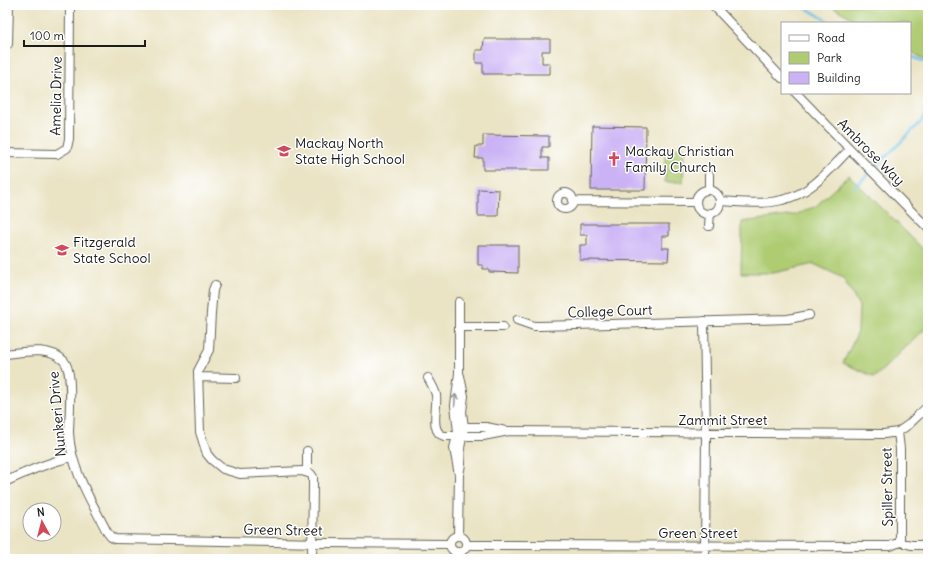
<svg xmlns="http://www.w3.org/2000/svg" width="933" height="564" viewBox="0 0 933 564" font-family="Delius,sans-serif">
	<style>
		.green { fill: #afcc73; stroke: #667448 }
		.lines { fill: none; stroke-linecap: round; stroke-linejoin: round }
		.stream { stroke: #71c2ec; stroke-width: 2.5 }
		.building { fill: #cbb2f5 }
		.minor-casing { stroke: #646257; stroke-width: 10 }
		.minor { stroke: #fff; stroke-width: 8 }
		.oneway { stroke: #999 }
		.labels { text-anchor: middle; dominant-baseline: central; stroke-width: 3; stroke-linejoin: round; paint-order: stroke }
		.street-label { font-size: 14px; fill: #1c1c1c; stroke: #fff }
		.poi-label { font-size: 14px; fill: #1c1c1c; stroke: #fff; text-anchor: start }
	</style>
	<rect width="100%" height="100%" fill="#fff"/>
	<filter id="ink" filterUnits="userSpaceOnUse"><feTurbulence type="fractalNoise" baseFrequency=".025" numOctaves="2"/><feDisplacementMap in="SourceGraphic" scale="8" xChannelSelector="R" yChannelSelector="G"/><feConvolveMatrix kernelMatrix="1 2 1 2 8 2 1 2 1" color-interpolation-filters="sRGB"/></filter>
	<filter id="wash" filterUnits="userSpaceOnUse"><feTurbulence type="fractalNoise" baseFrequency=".012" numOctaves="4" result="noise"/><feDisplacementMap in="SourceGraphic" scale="16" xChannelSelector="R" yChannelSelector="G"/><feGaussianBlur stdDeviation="0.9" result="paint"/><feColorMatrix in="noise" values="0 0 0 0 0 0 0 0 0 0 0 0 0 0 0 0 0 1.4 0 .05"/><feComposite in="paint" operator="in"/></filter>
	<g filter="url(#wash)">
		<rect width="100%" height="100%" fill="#eae4c5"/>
		<path class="green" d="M829,5H928V61L910,51V23H861Z
			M665,148H684L683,182H665Z
			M849,175L928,254V326L875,377L843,363L858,332L859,306L843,278L814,264L773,273H741L742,222L795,215L816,206Z"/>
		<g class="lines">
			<path class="stream" d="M801,5L831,23
				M910,56L928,63
				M855,187L920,123L928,112"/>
		</g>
		<g id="blocks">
			<path class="building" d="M484,39H550V51H542V63H550V74H483V63H476V50H483Z
				M592,126L646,127L645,190H591Z
				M483,135L549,136V147H542V158H549V170H483V158H475L476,146H483Z
				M478,189L499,190L498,216H478Z
				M580,224H669V236H662V248H669L668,261L580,260V245H587V235H580Z
				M478,245H518V273L489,272V269H483V265H478Z"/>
		</g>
	</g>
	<g filter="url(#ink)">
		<use href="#blocks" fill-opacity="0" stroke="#646257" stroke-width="1"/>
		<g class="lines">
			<defs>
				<path id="minor" d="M713,5L782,78
					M8,44L9,5
					M796,93L850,149L928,228
					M5,153L57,154L67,148L69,139L70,5
					M709,190V175
					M696 202a12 12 0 1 1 24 0a12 12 0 1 1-24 0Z
					M557 201a8 8 0 1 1 16 0a8 8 0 1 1-16 0Z
					M573,201L696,202
					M720,201C740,202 762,205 782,200C811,194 830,169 850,149
					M709,226L710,213
					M215,285L213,290L211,313L209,350L198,371L200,432L207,454L212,460L223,469L240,474L302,471L311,474L313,477V485L312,559
					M517,320L534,326H540L788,319L809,315
					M704,321L706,433L705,559
					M459,327H503
					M5,354C24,352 49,346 64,361C74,372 69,417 69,433C71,470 91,500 107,532L111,537L115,539L322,543L450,544
					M198,377L236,378
					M428,378C431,383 435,390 436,395C438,407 429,432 444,436H483L509,431L884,434L898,432L908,425L928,406
					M460,427H486L506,431
					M898,432L900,449V542
					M307,472V451
					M459,475L454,448L458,432L455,405L459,373V302
					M7,481C28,471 49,462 72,457
					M450 544a8 8 0 1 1 16 0a8 8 0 1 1-16 0Z
					M458,536L459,475L461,464L460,448L464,427L462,412L464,396L460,376
					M467,545L890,546L900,542L911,545H928"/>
			</defs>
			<use href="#minor" class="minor-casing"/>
			<use href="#minor" class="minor"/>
		</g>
		<defs><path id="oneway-shaft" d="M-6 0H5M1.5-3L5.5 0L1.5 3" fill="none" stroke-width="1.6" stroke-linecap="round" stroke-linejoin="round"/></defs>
		<use class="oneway" href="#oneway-shaft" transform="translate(455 400) rotate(-86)"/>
	</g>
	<defs>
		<symbol id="school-bare" viewBox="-9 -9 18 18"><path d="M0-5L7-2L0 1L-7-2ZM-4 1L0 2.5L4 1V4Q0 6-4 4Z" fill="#d1495b" stroke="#fff" stroke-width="2.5" paint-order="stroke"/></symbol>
		<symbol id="church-bare" viewBox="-9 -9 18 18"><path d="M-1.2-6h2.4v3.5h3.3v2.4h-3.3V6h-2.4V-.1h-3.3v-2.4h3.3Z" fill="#d1495b" stroke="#fff" stroke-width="2.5" paint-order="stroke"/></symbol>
	</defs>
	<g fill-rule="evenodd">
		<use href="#school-bare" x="274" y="141" width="20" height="20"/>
		<use href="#church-bare" x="604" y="149" width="20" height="20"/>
		<use href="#school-bare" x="52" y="240" width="20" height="20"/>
	</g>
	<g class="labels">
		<g class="street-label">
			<text transform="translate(56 96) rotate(-89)">Amelia Drive</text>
			<text transform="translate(871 152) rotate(45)">Ambrose Way</text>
			<text transform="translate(610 311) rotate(-2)">College Court</text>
			<text transform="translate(57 414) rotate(-95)">Nunkeri Drive</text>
			<text x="723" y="420">Zammit Street</text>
			<text transform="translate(887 487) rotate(-91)">Spiller Street</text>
			<text transform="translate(283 530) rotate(1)">Green Street</text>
			<text x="698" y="533">Green Street</text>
		</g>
		<g class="poi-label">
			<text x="295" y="143">Mackay North<tspan x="295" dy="16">State High School</tspan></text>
			<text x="625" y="151">Mackay Christian<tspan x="625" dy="16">Family Church</tspan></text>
			<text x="73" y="242">Fitzgerald<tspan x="73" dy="16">State School</tspan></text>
		</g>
	</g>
	<rect width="933" height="564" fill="none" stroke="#fff" stroke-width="20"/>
	<rect x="781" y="22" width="130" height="72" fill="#ffffff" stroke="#a4a4a4"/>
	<rect x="789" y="35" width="20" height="6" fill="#ffffff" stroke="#a4a4a4"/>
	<text x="817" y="42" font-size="12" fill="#1c1c1c">Road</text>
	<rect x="789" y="52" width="20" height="12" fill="#afcc73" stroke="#a4a4a4"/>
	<text x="817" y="62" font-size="12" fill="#1c1c1c">Park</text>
	<rect x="789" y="72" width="20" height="12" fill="#cbb2f5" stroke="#a4a4a4"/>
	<text x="817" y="82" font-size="12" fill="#1c1c1c">Building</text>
	<g transform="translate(42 522) rotate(353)"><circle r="19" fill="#ffffff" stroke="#a4a4a4"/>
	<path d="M0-3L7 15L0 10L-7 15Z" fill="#d1495b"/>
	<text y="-6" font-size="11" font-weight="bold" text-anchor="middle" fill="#1c1c1c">N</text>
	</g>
	<path d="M24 40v6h121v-6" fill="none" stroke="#1c1c1c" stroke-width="2"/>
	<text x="30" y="40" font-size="12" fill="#1c1c1c" stroke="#ffffff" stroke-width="3" paint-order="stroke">100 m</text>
</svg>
